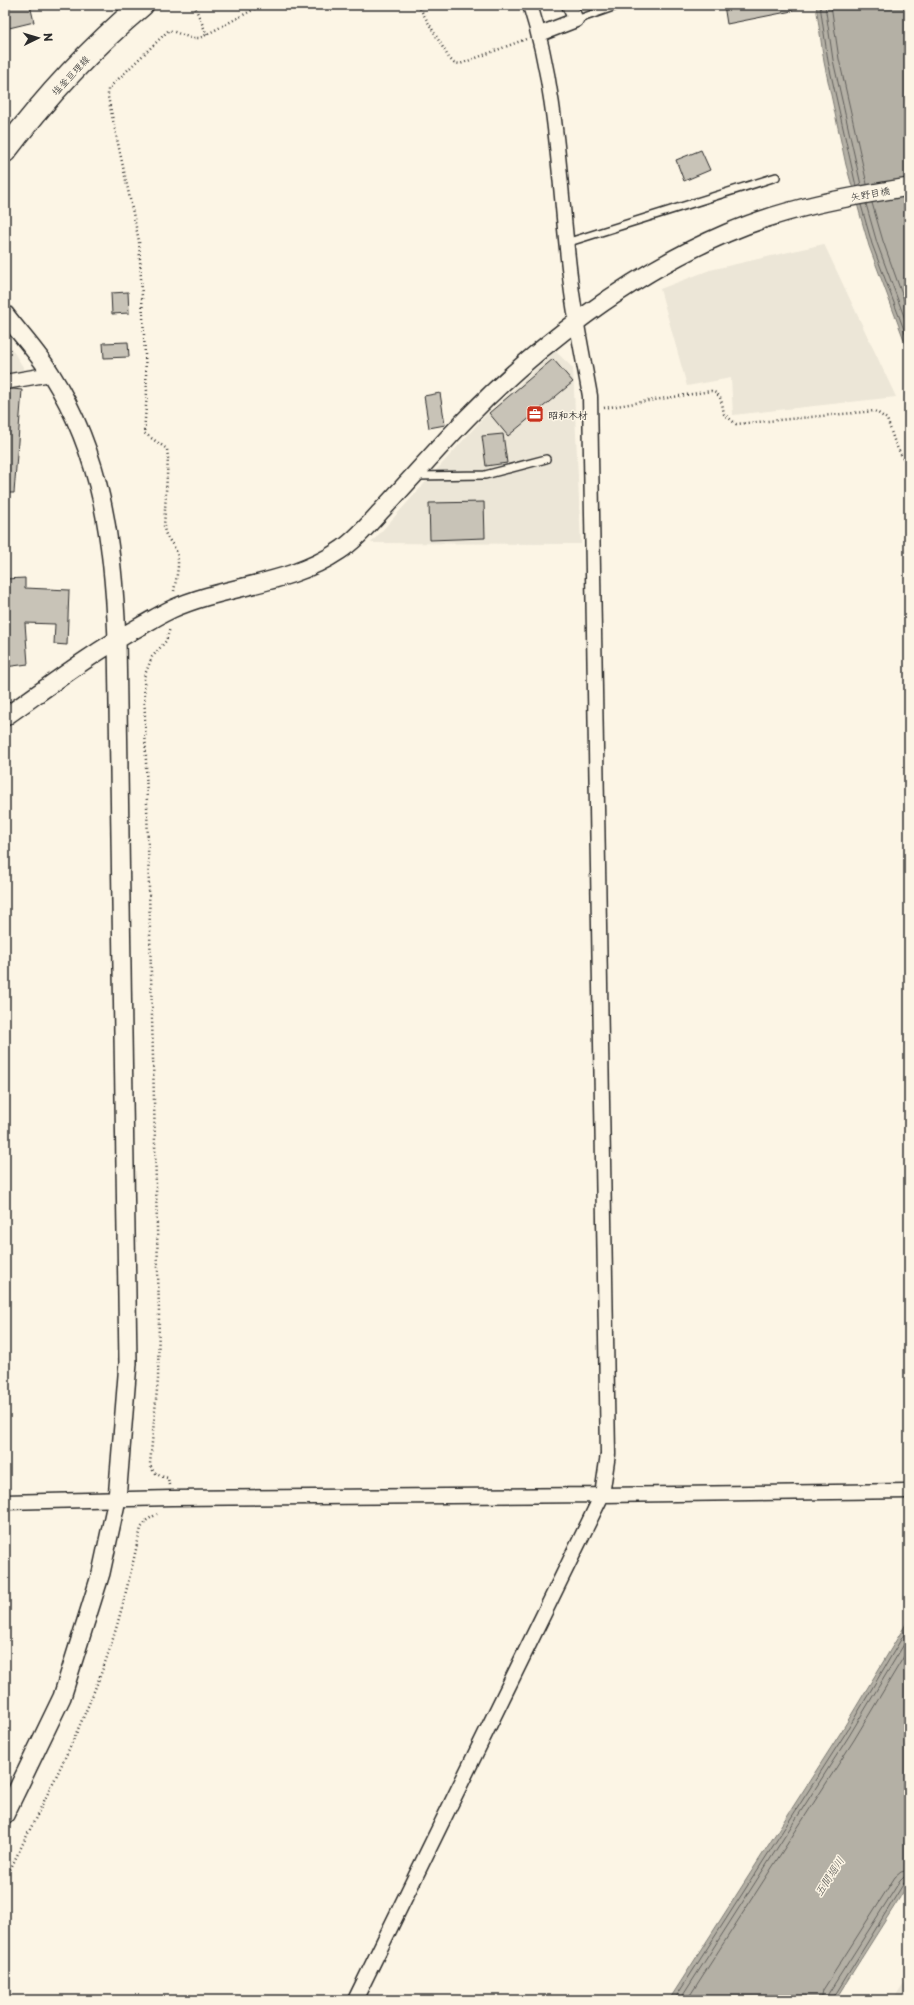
<svg xmlns="http://www.w3.org/2000/svg" width="914" height="2005" viewBox="0 0 914 2005" font-family="'Playpen Sans','Klee One',sans-serif">
	<style>
		.built { fill: #ece6d7 }
		.water { fill: #b4b0a5; stroke: #7d7b74 }
		.lines { fill: none; stroke-linecap: round; stroke-linejoin: round }
		.shore { stroke: #62605c; stroke-width: 1 }
		.building { fill: #c8c3b7; stroke: #2b2b2b }
		.service-casing { stroke: #2b2b2b; stroke-width: 10 }
		.minor-casing { stroke: #2b2b2b; stroke-width: 17 }
		.tertiary-casing { stroke: #2b2b2b; stroke-width: 20 }
		.primary-casing { stroke: #2b2b2b; stroke-width: 25 }
		.path { stroke: #2b2b2b; stroke-width: 2.5; stroke-dasharray: 1 3; stroke-linecap: butt }
		.service { stroke: #fcf5e5; stroke-width: 7 }
		.minor { stroke: #fcf5e5; stroke-width: 14 }
		.tertiary { stroke: #fcf5e5; stroke-width: 17 }
		.primary { stroke: #fcf5e5; stroke-width: 22 }
		.labels { text-anchor: middle; dominant-baseline: central; stroke-width: 3; stroke-linejoin: round; paint-order: stroke }
		.street-label { font-size: 10px; fill: #2b2b2b; stroke: #fcf5e5 }
		.poi-label { font-size: 10px; font-weight: bold; fill: #2b2b2b; stroke: #fcf5e5; text-anchor: start }
		.water-label { font-size: 11px; font-style: italic; fill: #545350; stroke: #fcf5e5 }
	</style>
	<rect width="100%" height="100%" fill="#fcf5e5"/>
	<filter id="ink" filterUnits="userSpaceOnUse"><feTurbulence type="fractalNoise" baseFrequency=".025" numOctaves="2"/><feDisplacementMap in="SourceGraphic" scale="8" xChannelSelector="R" yChannelSelector="G"/><feConvolveMatrix kernelMatrix="1 2 1 2 8 2 1 2 1" color-interpolation-filters="sRGB"/></filter>
	<g filter="url(#ink)">
		<path class="built" d="M824,244L896,397L733,415L731,378L687,386L660,289L710,270Z
			M5,338L26,372L5,376Z
			M555,351L573,368L581,544L371,543L485,416Z
			M909,1975V2000H893Z"/>
		<path class="water" d="M816,5H909V353L869,246L846,165L824,62Z
			M909,1619V1883L835,2000H669L841,1732Z"/>
		<g class="lines">
			<path class="shore" d="M820,5L828,61L856,186
				M825,5L833,60L861,185
				M831,5L839,59L867,184
				M872,203L883,241L909,314
				M866,204L877,243L909,330
				M861,205L872,244L909,343
				M674,2000L845,1734L909,1626
				M680,2000L849,1736L909,1636
				M687,2000L854,1740L909,1648
				M821,2000L823,1990L895,1877L901,1872L909,1870
				M827,2000L828,1994L900,1881L904,1877L909,1876
				M832,2000L904,1883L909,1881"/>
		</g>
		<path class="building" d="M5,5H30L34,22L5,29Z
			M724,5H792V11L727,24Z
			M701,150L710,170L684,181L676,160Z
			M128,292L129,313L112,314L111,293Z
			M128,342L129,357L104,358L103,343Z
			M553,359L573,382L508,436L489,413Z
			M13,389L22,390L14,493H5V390Z
			M440,393L445,425L429,428L424,396Z
			M503,434L507,463L486,466L482,436Z
			M484,502L485,538L430,540L429,503Z
			M25,578V588L69,590L67,645L54,644L55,624L25,623L28,664L5,667V579Z"/>
		<g class="lines">
			<defs>
				<path id="service" d="M576,20L619,5
					M566,243L776,177
					M416,476L485,475L546,459"/>
				<path id="minor" d="M540,34L576,20L569,5
					M5,382L51,374
					M5,1502L171,1498L602,1495L909,1491
					M355,2000L602,1495L608,1454L590,396C583,356 574,316 570,276C559,186 558,92 530,5"/>
				<path id="tertiary" d="M5,314C20,334 38,353 51,374C103,457 113,544 117,639L128,1363L117,1499L101,1573L62,1697L5,1815
					M5,717C49,686 92,653 139,627C150,621 161,614 172,609C226,585 289,585 339,551C355,541 369,524 382,510C410,480 437,449 466,419C536,346 633,273 727,233C785,208 847,197 909,187"/>
				<path id="primary" d="M5,151C45,98 91,48 142,5"/>
			</defs>
			<use href="#service" class="service-casing"/>
			<use href="#minor" class="minor-casing"/>
			<use href="#tertiary" class="tertiary-casing"/>
			<use href="#primary" class="primary-casing"/>
			<path class="path" d="M194,5L207,35
				M418,5L449,58L454,63L460,64L526,39
				M604,408L711,391C722,394 722,404 724,414L736,424L875,411L887,419L895,443L909,470
				M174,591C176,577 182,560 174,547C169,539 165,536 164,527L168,458L167,449L144,433L147,392L139,241L108,97V89L169,30L191,38H200L262,5
				M169,1485L168,1478C159,1476 153,1474 150,1464L158,1379L159,1313L144,677L152,657L166,641L170,628
				M5,1880C41,1806 81,1732 108,1654C122,1613 131,1570 141,1528L147,1520L157,1514"/>
			<use href="#service" class="service"/>
			<use href="#minor" class="minor"/>
			<use href="#tertiary" class="tertiary"/>
			<use href="#primary" class="primary"/>
		</g>
	</g>
	<defs>
		<symbol id="office-square" viewBox="-11 -11 22 22"><rect x="-9" y="-9" width="18" height="18" rx="4" fill="#c8321e" stroke="#fcf5e5"/><path d="M-6-3h4V-5.5h4V-3h4V5H-6ZM-1-4.5V-3h2v-1.5ZM-6 0V1H6V0Z" fill="#fff"/></symbol>
	</defs>
	<g fill-rule="evenodd">
		<use href="#office-square" x="525" y="404" width="20" height="20"/>
	</g>
	<g class="labels">
		<g class="street-label">
			<text transform="translate(70 75) rotate(-47)">塩釜亘理線</text>
			<text transform="translate(870 193) rotate(-10)">矢野目橋</text>
		</g>
		<g class="poi-label">
			<text x="548" y="414">昭和木材</text>
		</g>
		<g class="water-label">
			<text transform="translate(829 1876) rotate(-57)">五間堀川</text>
		</g>
	</g>
	<rect width="914" height="2005" fill="none" stroke="#fcf5e5" stroke-width="20"/>
	<rect x="10" y="10" width="894" height="1985" fill="none" stroke="#2b2b2b" stroke-width="1.5" filter="url(#ink)"/>
	<g transform="translate(38 38) rotate(85)" stroke="#fcf5e5" stroke-width="3" paint-order="stroke">
	<path d="M0-3L7 15L0 10L-7 15Z" fill="#2b2b2b"/>
	<text y="-6" font-size="11" font-weight="bold" text-anchor="middle" fill="#2b2b2b">N</text>
	</g>
</svg>
